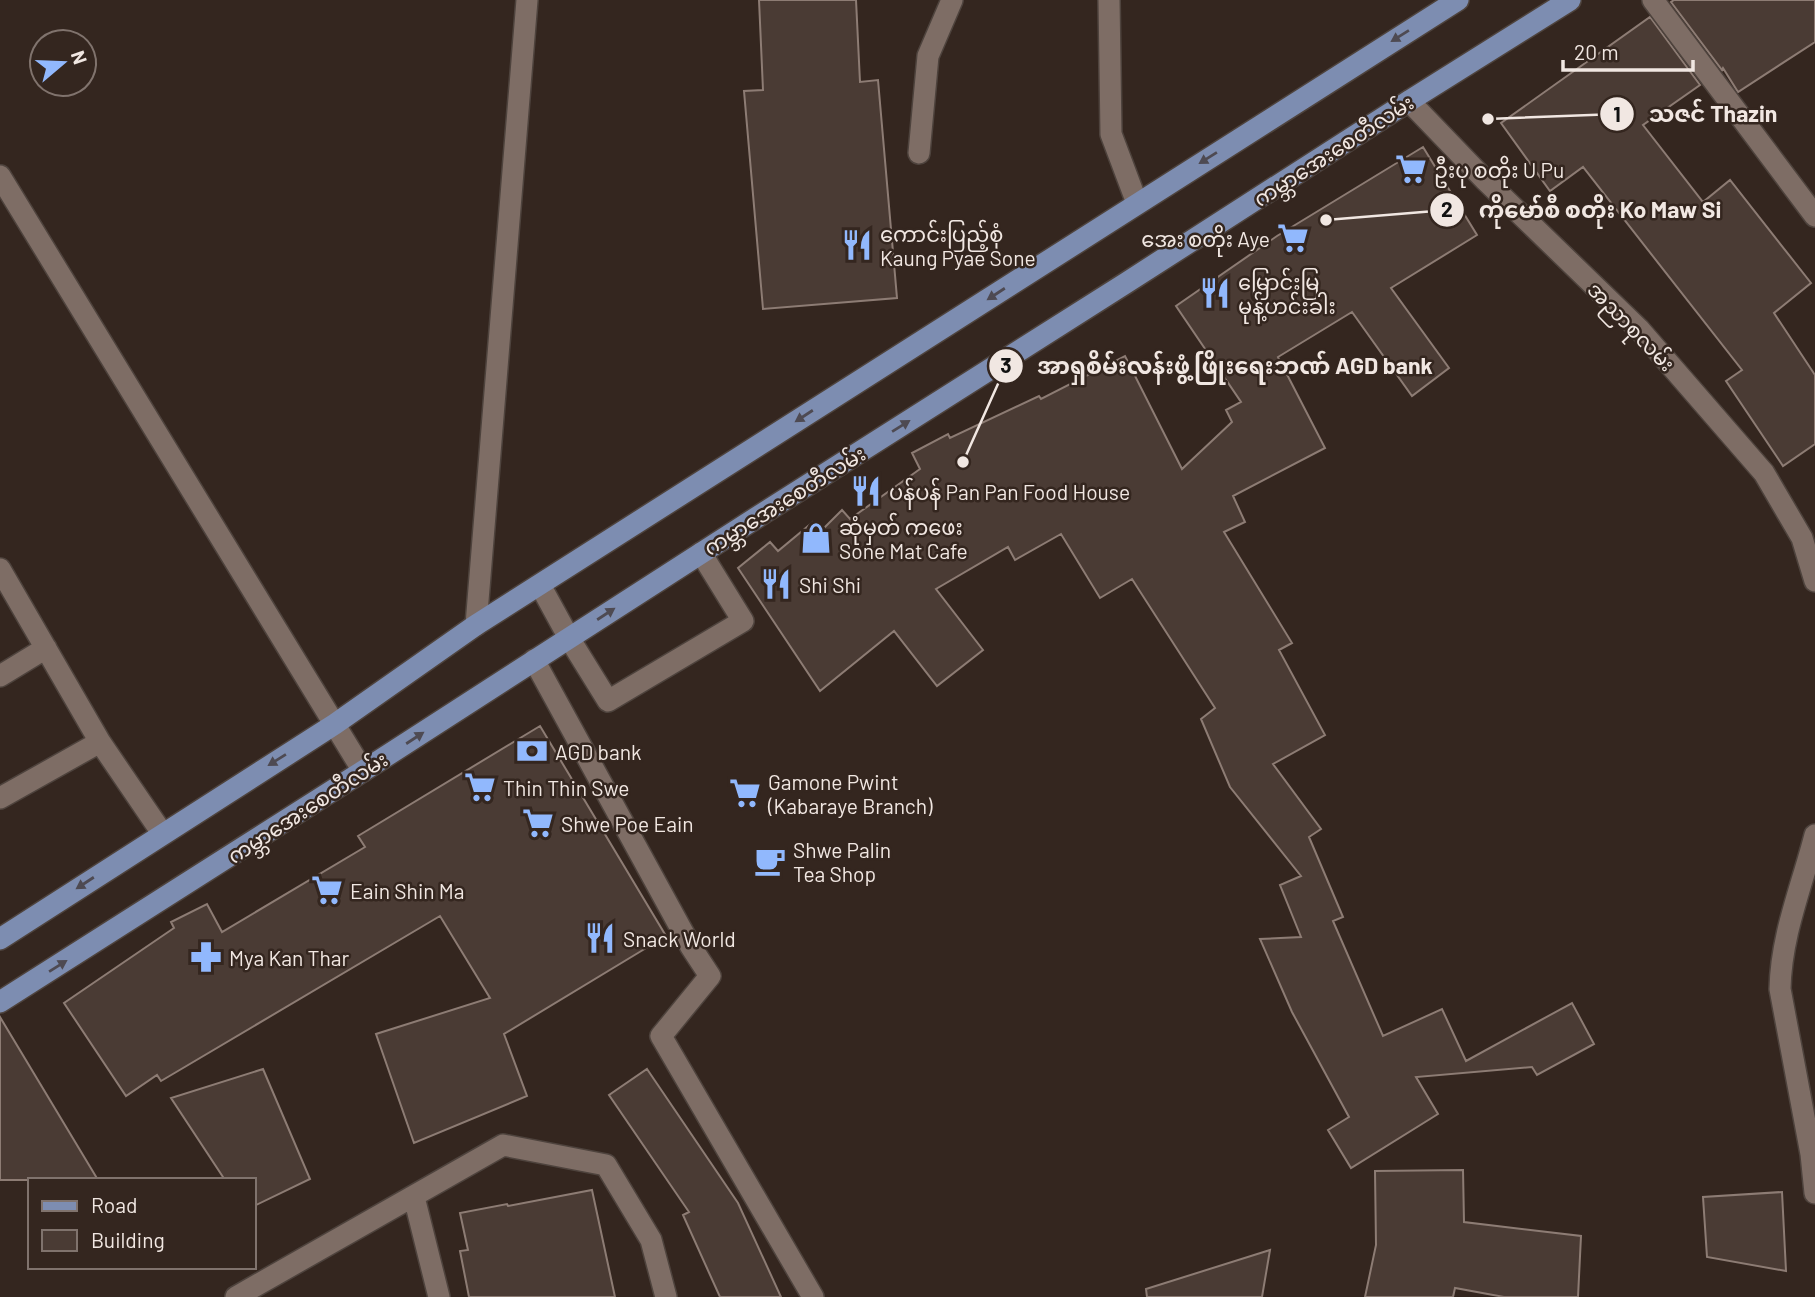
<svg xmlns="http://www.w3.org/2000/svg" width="1815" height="1297" viewBox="0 0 1815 1297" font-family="Barlow,'Noto Sans Myanmar',sans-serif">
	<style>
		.building { fill: #4a3b34; stroke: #8d7c74; stroke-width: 2 }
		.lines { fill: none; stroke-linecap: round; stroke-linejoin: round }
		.minor-casing { stroke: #4e433d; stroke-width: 24 }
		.major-casing { stroke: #4e433d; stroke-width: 24 }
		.minor { stroke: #7e6d65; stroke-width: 21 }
		.major { stroke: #7d8db1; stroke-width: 21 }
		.oneway { fill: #4e4a52 }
		.labels { text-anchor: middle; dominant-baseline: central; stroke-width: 5; stroke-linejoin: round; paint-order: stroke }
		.street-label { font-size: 21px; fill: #f1e7e2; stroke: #34261f }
		.poi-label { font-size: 21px; fill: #f1e7e2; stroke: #34261f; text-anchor: start }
		.leader { fill: none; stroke: #f1e7e2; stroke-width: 2.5 }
		.callout-dot { fill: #f1e7e2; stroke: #34261f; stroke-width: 2.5 }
		.mark-label { font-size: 21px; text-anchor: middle; font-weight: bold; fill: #111 }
		.callout-label { font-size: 23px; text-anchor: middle; font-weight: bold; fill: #f1e7e2; stroke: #34261f; stroke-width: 5; stroke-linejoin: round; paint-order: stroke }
	</style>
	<rect width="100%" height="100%" fill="#34261f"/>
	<path class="building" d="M759,0H856L860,82L878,80L897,298L763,309L744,91L763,90Z
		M1674,0H1815V42L1738,92L1723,68L1722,70L1671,2Z
		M1650,17L1700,85L1643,125L1703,202L1730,180L1811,283L1774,313L1815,375V444L1783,466L1726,381L1742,370L1583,167L1550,191L1501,123Z
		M1423,147L1477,235L1391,288L1449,368L1412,396L1352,312L1278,357L1325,448L1233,496L1245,522L1224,532L1292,643L1279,650L1325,735L1273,764L1321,829L1309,837L1343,917L1333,921L1383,1036L1442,1009L1466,1061L1572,1003L1594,1044L1537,1075L1532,1067L1416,1077L1438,1114L1351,1168L1328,1130L1349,1117L1292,1012L1260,939L1301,937L1280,885L1301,876L1230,787L1201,719L1215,708L1132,579L1100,598L1061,534L1015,560L1008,547L936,589L983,650L937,686L894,631L820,691L738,568L770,542L778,551L813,522L824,528L842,510L850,519L920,469L912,453L948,434L950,438L1039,396L1041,399L1125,356L1182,469L1232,422L1226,410L1241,402L1176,306L1277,236Z
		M540,726L666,936L504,1034L527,1096L414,1143L376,1034L490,998L440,916L161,1081L157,1075L126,1096L64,1003L174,928L171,922L207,904L222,932L365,847L358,836Z
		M0,1017L98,1180H0Z
		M263,1069L310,1179L254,1206V1180H225L171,1098Z
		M647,1069L738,1203L781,1297H720L683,1215L689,1212L609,1095Z
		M1463,1170L1464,1222L1581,1236L1578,1297H1504L1455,1288L1453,1297H1365L1376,1245L1375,1171Z
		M592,1190L615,1297H469L460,1251L468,1250L460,1213L507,1204L508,1206Z
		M1782,1192L1786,1271L1707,1257L1703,1197Z
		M1270,1250L1262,1297H1147L1146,1289Z"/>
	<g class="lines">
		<defs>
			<path id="minor" d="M1109,0L1111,134L1137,203
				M1653,0L1815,216
				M1409,101L1485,180L1639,329L1764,473L1802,538L1815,581
				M919,153L928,56L952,0
				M0,176L363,771
				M0,569L100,742L0,798
				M540,585L569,638L608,701L743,621L701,553
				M476,625L527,0
				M534,660L691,947L710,976L661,1036L813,1297
				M0,676L46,648
				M100,742L162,833
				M1815,835C1802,886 1781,935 1780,989L1811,1154L1815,1193
				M414,1197L439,1297
				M236,1297L503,1145L606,1165L651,1240L666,1297"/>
			<path id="major" d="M0,939L335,724L476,625L1458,0
				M0,1002L363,771L765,512L1126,283L1409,101L1570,0"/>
		</defs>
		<use href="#minor" class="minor-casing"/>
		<use href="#major" class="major-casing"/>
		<use href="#minor" class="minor"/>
		<use href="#major" class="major"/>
	</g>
	<defs><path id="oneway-solid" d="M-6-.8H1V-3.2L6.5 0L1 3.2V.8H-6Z" transform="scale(1.75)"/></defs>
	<g class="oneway">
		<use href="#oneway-solid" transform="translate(1400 36) rotate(148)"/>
		<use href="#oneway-solid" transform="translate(1208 158) rotate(148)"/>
		<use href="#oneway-solid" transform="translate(996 294) rotate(147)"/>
		<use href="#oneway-solid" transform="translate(804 416) rotate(147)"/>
		<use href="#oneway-solid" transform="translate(901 426) rotate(-32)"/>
		<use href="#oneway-solid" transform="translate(606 614) rotate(-33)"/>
		<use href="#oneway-solid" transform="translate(415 738) rotate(-33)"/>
		<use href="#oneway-solid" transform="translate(277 760) rotate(148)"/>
		<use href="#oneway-solid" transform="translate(85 883) rotate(147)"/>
		<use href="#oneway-solid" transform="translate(58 966) rotate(-32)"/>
	</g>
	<defs>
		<symbol id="supermarket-bare" viewBox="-9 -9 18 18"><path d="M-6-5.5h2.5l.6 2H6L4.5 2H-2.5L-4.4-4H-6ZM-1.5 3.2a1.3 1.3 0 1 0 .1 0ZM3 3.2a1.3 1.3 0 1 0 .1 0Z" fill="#91b8fd" stroke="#34261f" stroke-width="2.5" paint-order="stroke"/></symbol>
		<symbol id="restaurant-bare" viewBox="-9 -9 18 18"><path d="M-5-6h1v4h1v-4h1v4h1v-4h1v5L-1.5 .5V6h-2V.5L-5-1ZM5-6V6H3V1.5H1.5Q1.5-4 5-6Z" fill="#91b8fd" stroke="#34261f" stroke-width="2.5" paint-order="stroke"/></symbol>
		<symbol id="shop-bare" viewBox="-9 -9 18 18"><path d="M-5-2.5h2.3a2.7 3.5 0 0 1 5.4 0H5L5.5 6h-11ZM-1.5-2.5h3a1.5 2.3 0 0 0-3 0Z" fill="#91b8fd" stroke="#34261f" stroke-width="2.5" paint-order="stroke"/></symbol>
		<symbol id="bank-bare" viewBox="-9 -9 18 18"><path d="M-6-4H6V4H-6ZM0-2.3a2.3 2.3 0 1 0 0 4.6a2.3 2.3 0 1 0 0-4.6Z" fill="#91b8fd" stroke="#34261f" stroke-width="2.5" paint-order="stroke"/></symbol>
		<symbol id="cafe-bare" viewBox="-9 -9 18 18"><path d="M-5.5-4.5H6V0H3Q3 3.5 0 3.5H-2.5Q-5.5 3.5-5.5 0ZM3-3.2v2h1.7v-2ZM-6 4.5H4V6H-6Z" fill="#91b8fd" stroke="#34261f" stroke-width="2.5" paint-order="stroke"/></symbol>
		<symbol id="pharmacy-bare" viewBox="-9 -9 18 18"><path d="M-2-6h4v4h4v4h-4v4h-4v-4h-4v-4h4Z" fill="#91b8fd" stroke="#34261f" stroke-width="2.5" paint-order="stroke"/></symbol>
	</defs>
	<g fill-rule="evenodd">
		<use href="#supermarket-bare" x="1389" y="147" width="44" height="44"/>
		<use href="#supermarket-bare" x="1271" y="216" width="44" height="44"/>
		<use href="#restaurant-bare" x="835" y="223" width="44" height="44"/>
		<use href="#restaurant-bare" x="1193" y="271" width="44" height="44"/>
		<use href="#restaurant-bare" x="844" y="469" width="44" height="44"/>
		<use href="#shop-bare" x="794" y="516" width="44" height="44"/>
		<use href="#restaurant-bare" x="754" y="562" width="44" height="44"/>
		<use href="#bank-bare" x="510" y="729" width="44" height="44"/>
		<use href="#supermarket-bare" x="458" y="765" width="44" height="44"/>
		<use href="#supermarket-bare" x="723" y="771" width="44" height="44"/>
		<use href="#supermarket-bare" x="516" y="801" width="44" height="44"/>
		<use href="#cafe-bare" x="748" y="839" width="44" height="44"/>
		<use href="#supermarket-bare" x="305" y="868" width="44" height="44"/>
		<use href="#restaurant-bare" x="578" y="916" width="44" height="44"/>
		<use href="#pharmacy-bare" x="184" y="935" width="44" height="44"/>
	</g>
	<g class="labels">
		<g class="street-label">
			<text transform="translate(1333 150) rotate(-33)">ကမ္ဘာအေးစေတီလမ်း</text>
			<text transform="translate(1632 326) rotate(46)">အညာစုလမ်း</text>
			<text transform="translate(784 500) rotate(-32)">ကမ္ဘာအေးစေတီလမ်း</text>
			<text transform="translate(307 807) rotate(-33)">ကမ္ဘာအေးစေတီလမ်း</text>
		</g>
		<g class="poi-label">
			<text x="1434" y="169">ဦးပု စတိုး U Pu</text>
			<text x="880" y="233">ကောင်းပြည့်စုံ<tspan x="880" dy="24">Kaung Pyae Sone</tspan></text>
			<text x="1270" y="238" text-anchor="end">အေး စတိုး Aye</text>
			<text x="1238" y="281">မြောင်းမြ<tspan x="1238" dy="24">မုန့်ဟင်းခါး</tspan></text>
			<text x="889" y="491">ပန်ပန် Pan Pan Food House</text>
			<text x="839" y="526">ဆုံမှတ် ကဖေး<tspan x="839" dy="24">Sone Mat Cafe</tspan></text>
			<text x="799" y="584">Shi Shi</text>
			<text x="555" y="751">AGD bank</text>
			<text x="768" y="781">Gamone Pwint<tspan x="768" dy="24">(Kabaraye Branch)</tspan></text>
			<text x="503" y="787">Thin Thin Swe</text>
			<text x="561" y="823">Shwe Poe Eain</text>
			<text x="793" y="849">Shwe Palin<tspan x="793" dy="24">Tea Shop</tspan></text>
			<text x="350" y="890">Eain Shin Ma</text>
			<text x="623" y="938">Snack World</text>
			<text x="229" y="957">Mya Kan Thar</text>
		</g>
	</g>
	<path class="leader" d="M1488 119L1617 114M1326 220L1447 210M963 462L1006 366"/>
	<g class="callout-dot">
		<circle cx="1488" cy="119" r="7"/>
		<circle cx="1326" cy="220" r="7"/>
		<circle cx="963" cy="462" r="7"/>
		<circle cx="1617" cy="114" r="18"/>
		<circle cx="1447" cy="210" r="18"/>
		<circle cx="1006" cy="366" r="18"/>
	</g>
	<g class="mark-label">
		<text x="1617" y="122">1</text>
		<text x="1447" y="217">2</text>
		<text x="1006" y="373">3</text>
	</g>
	<g class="callout-label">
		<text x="1713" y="122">သဇင် Thazin</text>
		<text x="1600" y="218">ကိုမော်စီ စတိုး Ko Maw Si</text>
		<text x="1235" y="374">အာရှစိမ်းလန်းဖွံ့ဖြိုးရေးဘဏ် AGD bank</text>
	</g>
	<rect x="28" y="1178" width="228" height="91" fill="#34261f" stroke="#80736d" stroke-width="2"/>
	<rect x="42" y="1201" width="35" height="10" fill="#7d8db1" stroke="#80736d" stroke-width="2"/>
	<text x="91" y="1213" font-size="21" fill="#f1e7e2">Road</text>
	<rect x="42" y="1230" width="35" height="21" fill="#4a3b34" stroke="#80736d" stroke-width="2"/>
	<text x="91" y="1248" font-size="21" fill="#f1e7e2">Building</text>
	<g transform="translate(63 63) rotate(71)"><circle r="33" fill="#34261f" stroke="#80736d" stroke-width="2"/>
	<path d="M0-5L12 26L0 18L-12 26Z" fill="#91b8fd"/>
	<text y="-10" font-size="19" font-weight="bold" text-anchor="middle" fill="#f1e7e2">N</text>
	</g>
	<path d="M1563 60v10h130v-10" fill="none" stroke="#f1e7e2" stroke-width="3.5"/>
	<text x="1574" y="60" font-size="21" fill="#f1e7e2" stroke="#34261f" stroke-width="5" paint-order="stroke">20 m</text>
</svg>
